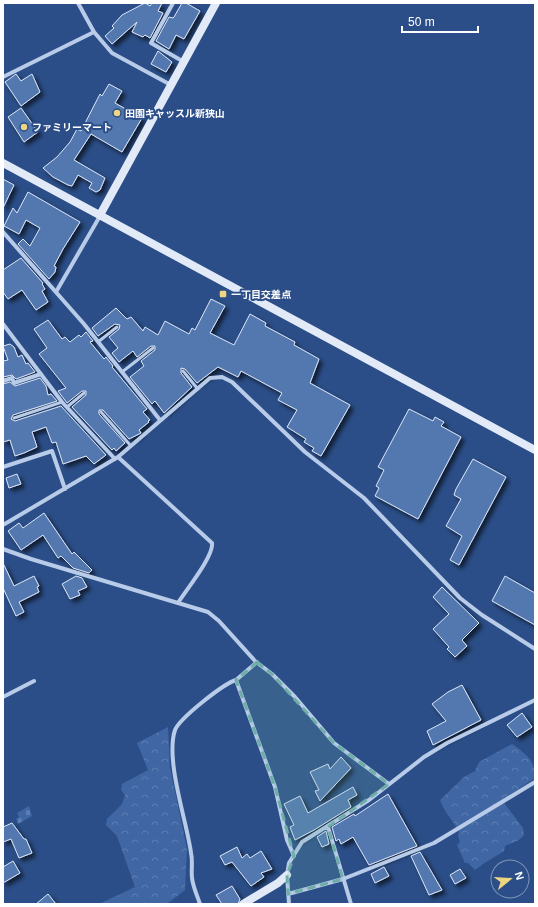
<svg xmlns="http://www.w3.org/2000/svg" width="538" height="907" viewBox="0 0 538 907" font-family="Helvetica,'Noto Sans JP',sans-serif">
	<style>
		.forest { fill: url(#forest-crowns) }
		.cemetery { fill: url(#cemetery-stones) }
		.building { fill: #5377af; stroke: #dbe6f7; filter: url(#shadow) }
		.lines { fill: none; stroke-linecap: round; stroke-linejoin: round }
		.lane { stroke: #b8cbe8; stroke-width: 3 }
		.street { stroke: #b8cbe8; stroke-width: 4 }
		.secondary { stroke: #e2eaf8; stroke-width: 8 }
		.marked { fill: #6fada8; fill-opacity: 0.2; stroke: #6fada8; stroke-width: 3; stroke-dasharray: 8 5; stroke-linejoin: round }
		.poi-dot { fill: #eed580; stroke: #2b4e88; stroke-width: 1.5 }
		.labels { text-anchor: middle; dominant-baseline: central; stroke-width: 4; stroke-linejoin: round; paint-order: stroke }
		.poi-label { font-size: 10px; font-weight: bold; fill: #fff; stroke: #2b4e88; text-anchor: start }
	</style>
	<defs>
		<pattern id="forest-crowns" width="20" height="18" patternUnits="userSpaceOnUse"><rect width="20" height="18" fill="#4067a4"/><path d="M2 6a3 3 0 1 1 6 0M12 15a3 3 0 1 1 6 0" fill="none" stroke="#5d7eb2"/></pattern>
		<pattern id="cemetery-stones" width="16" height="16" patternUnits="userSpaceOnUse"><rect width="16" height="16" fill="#4067a4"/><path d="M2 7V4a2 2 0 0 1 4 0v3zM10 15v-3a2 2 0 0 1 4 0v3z" fill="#5d7eb2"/></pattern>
		<filter id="shadow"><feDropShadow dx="3.5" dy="3.5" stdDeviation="2" flood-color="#0009"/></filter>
	</defs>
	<rect width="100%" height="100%" fill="#2b4e88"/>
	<path class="forest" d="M168,727L170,768L187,849L185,890L167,904H99L135,887L117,836L106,825L107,819L122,804L125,795L121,790L122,784L148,770L137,743Z
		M512,744C526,754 535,760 535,778L502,800L523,828L524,835L519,840L505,846L504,851L483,864L475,870L468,863H465L457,845L460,842L458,836L459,832C453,820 444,812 440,800L464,777L475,771L479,762Z"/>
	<path class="cemetery" d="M29,806L32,816L18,824L16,819L19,817L17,813Z"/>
	<path class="building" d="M145,3L150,6L152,3H162L158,11L163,13L150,38L145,35L143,37L132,32L137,22L112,44L105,36L114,28L112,26L122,15Z
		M182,3H186L200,11L184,39L176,35L169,49L156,41L169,17L173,18L174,17Z
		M158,51L172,62L166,72L151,64Z
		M16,74L21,81L32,74L40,92L21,106L5,82Z
		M109,84L122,91L115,103L142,118L122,152L91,134L74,160L105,178L100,190L96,192L89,188L92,183L78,175L72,186L68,185L53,177L43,168L57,157L70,142L77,129L81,131L100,94L102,96Z
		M21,108L38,132L24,142L8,117Z
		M3,179L14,185L3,208Z
		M28,192L80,222L63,249L54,266L56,267L55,272L49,279L18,244L23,239L30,246L40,228L26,220L19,234L4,226L13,208L17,213Z
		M21,258L43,283L42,284L45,289L42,291L48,302L36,310L22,290L8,299L3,292V270Z
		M211,299L225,306L210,333L234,345L250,314L266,323L265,326L295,342L294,345L319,359L310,383L350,405L321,456L312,451L314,448L304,442L306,439L287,427L297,410L278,400L282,393L241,371L238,377L218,367L197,383L185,369L181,368V373L192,387L164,413L155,401L152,404L130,377L144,366L141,361L155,350V346H151L137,357L133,351L119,362L112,353L118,348L109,337L119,329L120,325L115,324L98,336L92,328L116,308L127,319L131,317L143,331L145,327L158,335L165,321L189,334L192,328L195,330Z
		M48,320L62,339L65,337L70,342L79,335L81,337L86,332L93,341L90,342L104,359L106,357L113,366L112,367L147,409L143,412L150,420L148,421L149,422L139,430L141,433L129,439L103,410H99V414L125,443L116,451L114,448L112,450L72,407L86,395V391H82L67,403L58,391L66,388L39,354L47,348L34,329Z
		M10,344L14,347L18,357L22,355L26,364L28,363L35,372L16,379L12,375L3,377V361L8,360L3,346Z
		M40,378L46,386L48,395L51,394L57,401L13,415L11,419L15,421L61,406L106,455L94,464L86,456L63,464L56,442L52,443L46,427L32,432L37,447L24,453L15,456L10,440L3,442V384L10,382L15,386Z
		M409,409L433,421L435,417L444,422L441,426L461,437L418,519L375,496L379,488L376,486L384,470L378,467Z
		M473,459L506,477L459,565L450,560L462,536L446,526L461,499L454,495L456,489Z
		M17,474L21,484L9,488L6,478Z
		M44,513L72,554L74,552L92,570L89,573L73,568L61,556L58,558L43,535L21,550L8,531L19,523L23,528Z
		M3,563L14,586L34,576L39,586L37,587L39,592L19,602L24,612L16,616L3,588Z
		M76,576L82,578L87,587L78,591L80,595L70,599L62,584Z
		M505,576L535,593V625L492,601Z
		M442,587L479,623L462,640L467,646L455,657L447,649L449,647L433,629L449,614L433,597Z
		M462,685L481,720L433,745L427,731L446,721L432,704L448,692Z
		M522,713L532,727L517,737L507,725Z
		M341,757L351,768L320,801L315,791L319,790L310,772L328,764L330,769Z
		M353,787L357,795L348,800L351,807L314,830L295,840L290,827L294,825L284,804L300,796L308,813Z
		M388,794L417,846L369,865L353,837L341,844L339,839L336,841L332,827L354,814L355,816Z
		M12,823L24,839H26L32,853L19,858L11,839L3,842V827Z
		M326,831L329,844L322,847L317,837Z
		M237,847L242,858L247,854L250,858L261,851L272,869L261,873L264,877L251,886L232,862L225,865L220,856Z
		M420,852L442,890L429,895L411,856Z
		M13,861L20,873L3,883V867Z
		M384,867L389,876L375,883L371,874Z
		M460,869L466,878L455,884L450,875Z
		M232,886L240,899L238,904H222L216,895Z
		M48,894L56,904H36Z"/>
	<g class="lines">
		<path class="lane" d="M98,342L117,327
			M183,371L197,388
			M122,372L153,348
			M67,407L84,393
			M101,412L131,446
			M14,418L62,402"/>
		<path class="street" d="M78,3L94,32L112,53L171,85
			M173,3L151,43L184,62
			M3,77L94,32
			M3,232L84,324L160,420
			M56,292L100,216
			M3,324L62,402L115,459
			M3,381L12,378L14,383L41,374
			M118,457L212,543C214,556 186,590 178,603L208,612L219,621L255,661L272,674L295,697L334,743L389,784
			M3,467L52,451L65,489
			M3,525L118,457L210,378L222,377L232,382L305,452L364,498L460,598L482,615L535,649
			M3,549L31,559L178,603
			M257,662L236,680L275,787L287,840L294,856
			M3,697L34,681
			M328,827L351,904
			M288,894L343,879L434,843L535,782
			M200,904C197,895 193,887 192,878C191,870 193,861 191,853C187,822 165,760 175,730C180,718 223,684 236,680
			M289,904L287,875L289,863L302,842L369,800L424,757L447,743L535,700"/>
		<path class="secondary" d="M3,163L535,450
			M100,215L216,3
			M243,904L278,883L287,875"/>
	</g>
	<path class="marked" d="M257,662L272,674L334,743L389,784L328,827L343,879L288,894L287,875L294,856L275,787L236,680Z"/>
	<g class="poi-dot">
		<circle cx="117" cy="113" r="4"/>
		<circle cx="24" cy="127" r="4"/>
		<rect x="219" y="290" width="8" height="8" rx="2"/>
	</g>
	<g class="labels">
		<g class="poi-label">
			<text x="125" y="113">田園キャッスル新狭山</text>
			<text x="32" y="127">ファミリーマート</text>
			<text x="231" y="294">一丁目交差点</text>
		</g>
	</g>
	<rect width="538" height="907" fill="none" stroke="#ffffff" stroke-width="8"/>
	<g transform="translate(510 879) rotate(72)"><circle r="19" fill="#2b4e88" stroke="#8095b8"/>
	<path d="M0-3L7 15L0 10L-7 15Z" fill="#eed580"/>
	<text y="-6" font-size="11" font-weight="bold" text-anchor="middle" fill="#ffffff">N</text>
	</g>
	<path d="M402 26v6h76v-6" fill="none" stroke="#ffffff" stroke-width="2"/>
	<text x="408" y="26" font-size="12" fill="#ffffff" stroke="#2b4e88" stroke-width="3" paint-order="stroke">50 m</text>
</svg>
